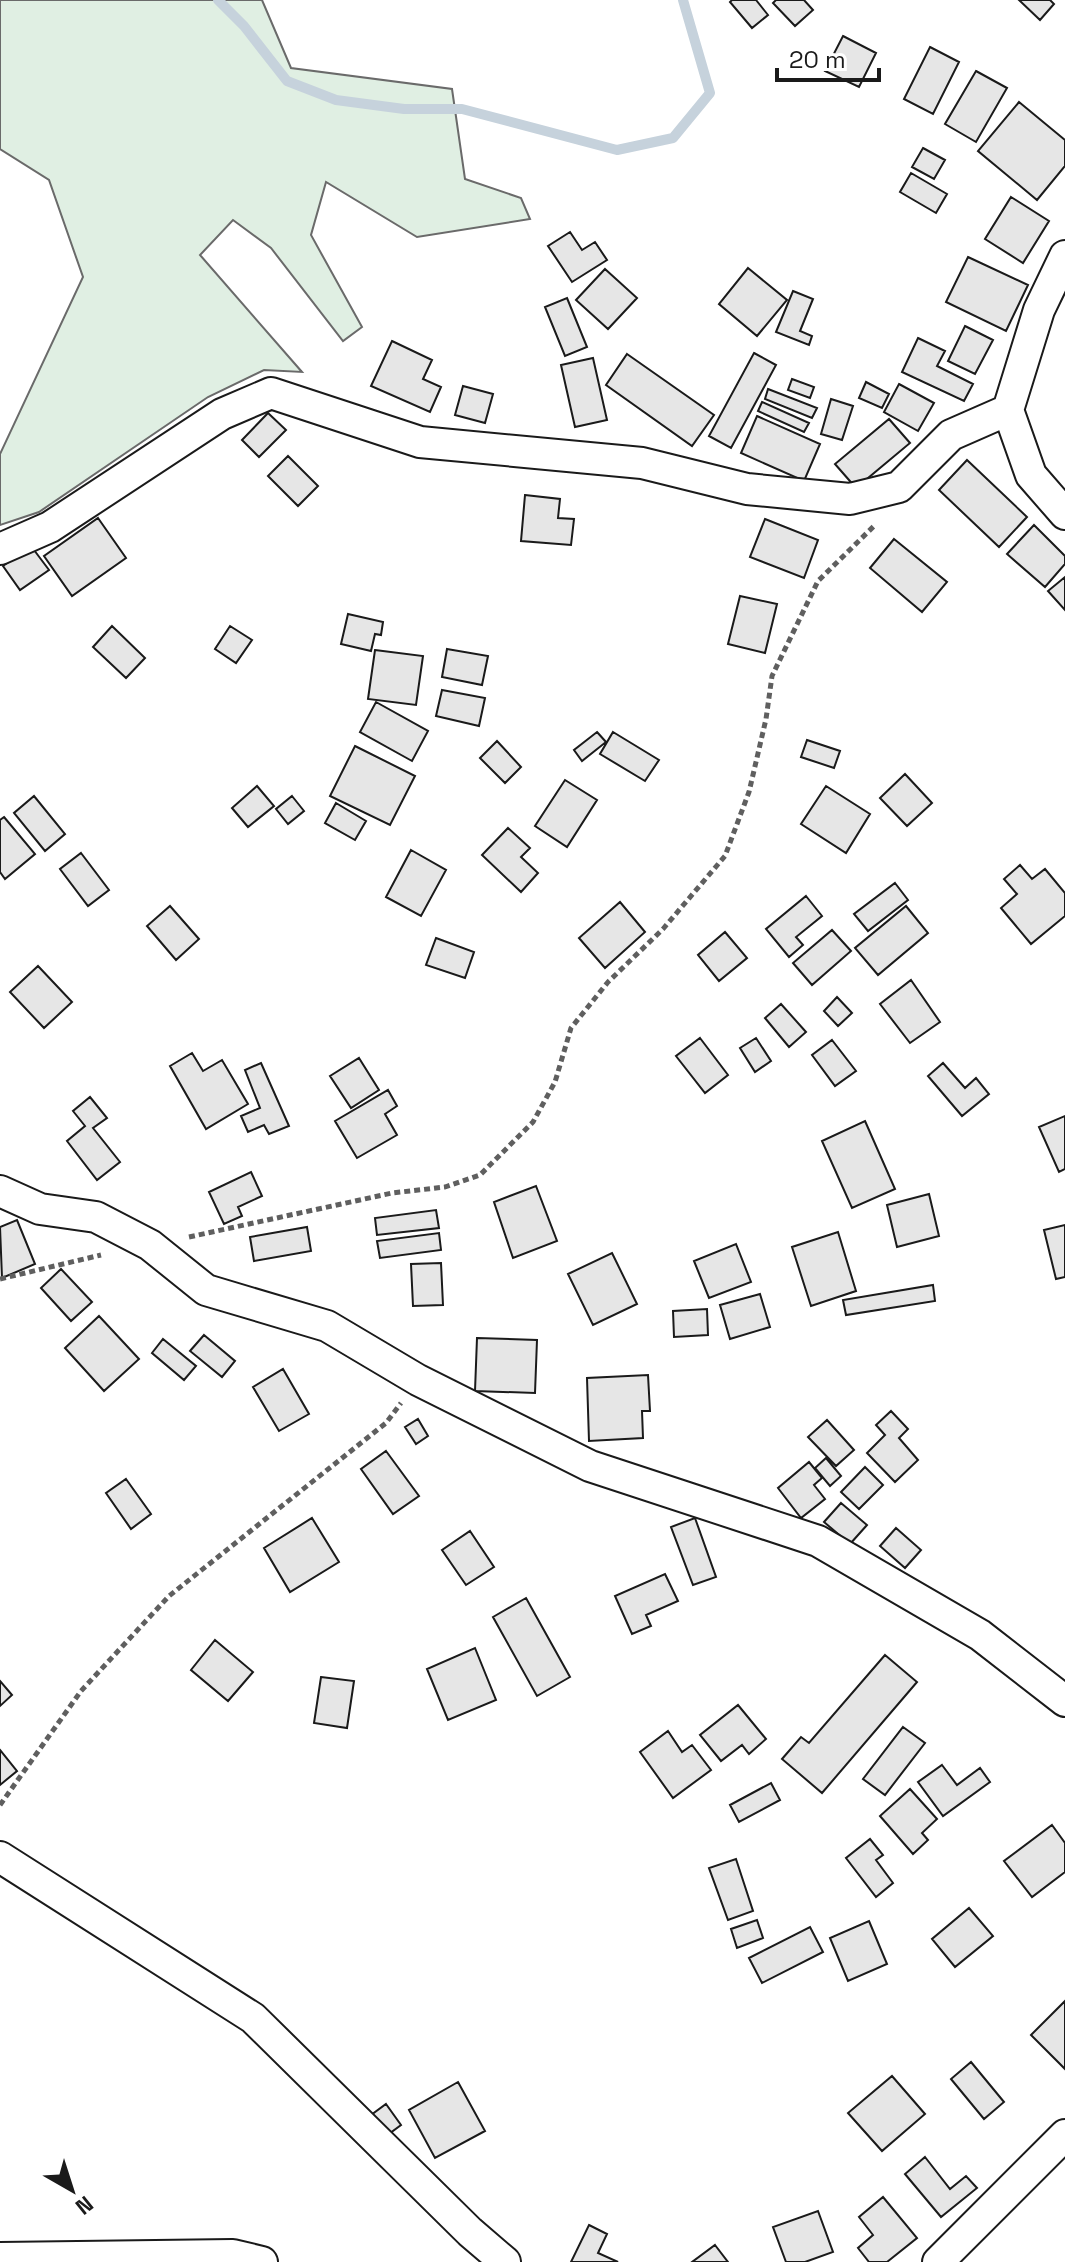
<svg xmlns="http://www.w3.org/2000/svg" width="1065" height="2262" viewBox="0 0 1065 2262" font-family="'Space Grotesk',sans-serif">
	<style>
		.green { fill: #e0efe3; stroke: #6a6a6a; stroke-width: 2 }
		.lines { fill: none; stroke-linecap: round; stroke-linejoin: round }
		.stream { stroke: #c6d2dc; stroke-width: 10 }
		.building { fill: #e6e6e6; stroke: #1a1a1a; stroke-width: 2 }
		.minor-casing { stroke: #1a1a1a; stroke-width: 34 }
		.path { stroke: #5f5f5f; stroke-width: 5; stroke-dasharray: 6 4; stroke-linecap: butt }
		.minor { stroke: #fff; stroke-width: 30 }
	</style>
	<rect width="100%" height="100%" fill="#fff"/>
	<path class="green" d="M0,0H262L291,68L452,89L465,179L521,198L530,219L417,237L326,182L311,235L362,327L343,341L271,248L233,220L200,255L302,372L264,370L208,397L39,512L0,525V454L83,277L49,180L0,149Z"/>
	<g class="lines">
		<path class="stream" d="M218,0L244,26L287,81L336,100L404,109H462L617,150L673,138L710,93L683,0"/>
	</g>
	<path class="building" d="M732,0H756L768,15L752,28L730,2Z
		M776,0H804L813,10L795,26L773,3Z
		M1019,0H1050L1054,4L1040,20Z
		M843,36L876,53L859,87L825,71Z
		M930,47L959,62L933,114L904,99Z
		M976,71L1007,88L976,142L945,124Z
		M1019,102L1065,140V166L1037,200L978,151Z
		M923,148L945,160L934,179L912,167Z
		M911,173L947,194L936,213L900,192Z
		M1011,197L1049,221L1023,263L985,239Z
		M570,232L582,250L595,242L607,260L572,282L548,246Z
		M968,257L1028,285L1006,331L946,302Z
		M748,268L787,300L757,336L719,304Z
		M605,269L637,298L608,329L576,300Z
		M793,291L813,299L800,331L812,336L809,345L776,332Z
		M567,298L587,347L565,356L545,307Z
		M965,326L993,340L975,374L948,361Z
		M918,338L945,351L937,366L973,384L964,401L902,372Z
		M392,341L432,360L423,379L441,387L430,412L371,386Z
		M754,353L776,365L731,448L709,436Z
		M627,354L714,415L692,446L606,385Z
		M593,358L607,420L575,427L561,365Z
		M792,379L814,387L810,398L788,390Z
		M866,382L889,394L882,408L859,398Z
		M899,384L934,403L918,431L884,412Z
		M463,386L493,394L485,423L455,415Z
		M768,389L817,408L812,418L765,399Z
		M831,399L853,406L842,440L821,434Z
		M762,402L809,423L804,432L758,411Z
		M268,413L286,430L259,457L242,440Z
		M757,416L820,444L804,481L741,453Z
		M889,419L910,443L856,488L835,464Z
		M288,456L318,486L298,506L268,476Z
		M967,460L1027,517L999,547L939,490Z
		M525,495L560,499L558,518L574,519L571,545L521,541Z
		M98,518L126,558L72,596L44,556Z
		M765,519L818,540L804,578L750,557Z
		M1034,525L1065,556V564L1045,587L1007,554Z
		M894,539L947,582L922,612L870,568Z
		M31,546L49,570L20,590L3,566Z
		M1065,577V610L1048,591Z
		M740,596L777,604L765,653L728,644Z
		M348,614L383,622L381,635L375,634L371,651L341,644Z
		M112,626L145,658L126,678L93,647Z
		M230,626L252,640L236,663L215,649Z
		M447,649L488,656L482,685L442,677Z
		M375,650L423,656L416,705L368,699Z
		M442,690L485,698L479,726L436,716Z
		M376,702L428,731L412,761L360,732Z
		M597,732L606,742L582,761L574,750Z
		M613,732L659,760L645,781L600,754Z
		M807,740L840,751L834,768L801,757Z
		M497,741L521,767L505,783L480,758Z
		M355,746L415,776L390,825L330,796Z
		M905,774L932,803L907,826L880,798Z
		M565,780L597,800L567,847L535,826Z
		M257,786L274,806L248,827L232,808Z
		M826,786L870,814L846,853L801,824Z
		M34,796L65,834L45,851L14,813Z
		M292,796L304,811L288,824L276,809Z
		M336,803L366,821L355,840L325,823Z
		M4,817L35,854L5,879L0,872V820Z
		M508,828L530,848L521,857L538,873L521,892L482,855Z
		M411,850L446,870L421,916L386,897Z
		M81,853L109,890L88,906L60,869Z
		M1020,865L1032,879L1045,869L1065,893V916L1031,944L1001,908L1017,894L1004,879Z
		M895,883L908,900L868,931L854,914Z
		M806,896L822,916L796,937L803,945L789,957L766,929Z
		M620,902L645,932L605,968L579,938Z
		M170,906L199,939L176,960L147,926Z
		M906,906L928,933L878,975L855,948Z
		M832,930L851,951L812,985L793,963Z
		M725,932L747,958L719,981L698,955Z
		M436,938L474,952L465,978L426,965Z
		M38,966L72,1002L44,1028L10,992Z
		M911,980L940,1022L910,1043L880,1004Z
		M837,997L852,1013L838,1026L824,1011Z
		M781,1004L806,1032L789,1047L765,1018Z
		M700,1038L728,1075L705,1093L676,1056Z
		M756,1038L771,1061L755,1072L740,1048Z
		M832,1040L856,1071L835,1086L812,1055Z
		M192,1053L203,1071L222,1060L248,1104L206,1129L170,1066Z
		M359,1058L379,1090L351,1108L330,1076Z
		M261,1063L289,1126L269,1134L264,1125L248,1132L241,1116L260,1108L245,1070Z
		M943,1063L965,1088L976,1078L989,1094L962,1116L928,1076Z
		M388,1090L397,1106L385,1114L397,1135L357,1158L335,1121Z
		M90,1097L107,1118L93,1128L120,1162L97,1180L67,1141L85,1126L73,1111Z
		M1065,1116V1169L1059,1172L1039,1127Z
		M865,1121L895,1189L852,1208L822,1141Z
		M251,1172L262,1196L238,1207L242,1216L224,1224L209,1192Z
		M536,1186L557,1241L513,1258L494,1202Z
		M929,1194L939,1236L897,1247L887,1205Z
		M436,1210L439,1228L377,1235L375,1218Z
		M17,1220L35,1264L2,1278L0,1227Z
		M1065,1225V1277L1056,1279L1044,1230Z
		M307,1227L311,1251L254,1261L250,1237Z
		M838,1232L856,1291L811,1306L792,1247Z
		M439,1233L441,1250L380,1258L377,1241Z
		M736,1244L751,1282L709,1298L694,1261Z
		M612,1253L637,1304L593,1325L568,1274Z
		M441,1263L443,1305L413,1306L411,1264Z
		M61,1269L92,1302L71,1321L41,1288Z
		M933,1285L935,1301L846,1315L843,1300Z
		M760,1294L770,1327L730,1339L720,1305Z
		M707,1309L708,1335L674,1337L673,1311Z
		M99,1316L139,1359L104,1391L65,1348Z
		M204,1335L235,1361L222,1377L190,1351Z
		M477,1338L537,1340L535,1393L475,1391Z
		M163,1339L196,1366L184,1380L152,1353Z
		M283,1369L309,1414L279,1431L253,1387Z
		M648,1375L650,1411H642L643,1438L589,1441L587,1378Z
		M891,1411L908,1429L899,1438L918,1460L895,1482L867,1453L885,1435L876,1425Z
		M418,1419L428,1436L416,1444L405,1427Z
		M827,1420L854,1450L836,1466L808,1437Z
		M386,1451L419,1496L393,1514L361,1469Z
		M826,1458L841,1476L830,1486L815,1468Z
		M809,1462L822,1478L814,1485L825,1499L801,1518L778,1488Z
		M865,1467L883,1485L859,1509L841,1492Z
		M126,1479L151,1514L131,1529L106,1493Z
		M841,1503L867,1525L850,1544L824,1522Z
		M312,1518L339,1562L290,1592L264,1548Z
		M695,1518L716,1577L693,1585L671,1527Z
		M896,1528L921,1550L905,1568L880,1546Z
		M470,1531L494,1567L466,1585L442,1550Z
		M665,1574L678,1601L646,1615L651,1626L632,1634L615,1596Z
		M526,1598L570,1677L537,1696L493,1617Z
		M215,1640L253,1672L228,1701L191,1670Z
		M475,1648L496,1700L448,1720L427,1669Z
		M885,1655L917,1682L822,1793L782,1759L801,1737L809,1743Z
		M321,1677L354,1681L347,1728L314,1723Z
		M0,1681L12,1695L0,1706Z
		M738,1705L766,1739L749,1754L742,1745L721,1761L700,1735Z
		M903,1727L925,1743L885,1795L863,1779Z
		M668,1731L682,1752L692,1745L711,1770L673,1798L640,1752Z
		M0,1750L17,1771L0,1785Z
		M942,1765L957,1785L980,1768L990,1782L943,1816L918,1782Z
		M771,1783L780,1800L739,1822L730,1805Z
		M910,1789L937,1819L922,1833L928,1840L913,1854L880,1816Z
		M1052,1825L1065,1843V1872L1032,1897L1004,1861Z
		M870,1839L883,1855L876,1860L893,1883L876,1897L846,1858Z
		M736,1859L753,1911L728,1920L709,1868Z
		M969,1908L993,1936L955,1967L932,1939Z
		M757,1920L763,1938L737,1948L731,1929Z
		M869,1921L887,1964L848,1981L830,1938Z
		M810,1927L823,1952L762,1983L749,1958Z
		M1065,2001V2069L1031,2035Z
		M971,2062L1004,2102L984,2119L951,2079Z
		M892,2076L925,2114L882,2151L848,2113Z
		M458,2082L485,2131L435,2158L409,2110Z
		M386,2104L401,2125L382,2139L367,2118Z
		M925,2157L950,2189L966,2176L977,2188L941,2217L905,2174Z
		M883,2197L917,2238L887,2262H869L858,2248L873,2235L859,2217Z
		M818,2211L833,2252L805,2262H786L773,2227Z
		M589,2225L607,2234L598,2253L618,2262H571Z
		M715,2245L728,2262H692Z"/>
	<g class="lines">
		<defs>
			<path id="minor" d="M1065,256L1039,310L1008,410L1031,475L1065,514
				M0,549L50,527L222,414L271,393L420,442L642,463L747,489L850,499L899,487L951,435L1008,410
				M0,1191L40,1209L96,1217L150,1245L206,1290L327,1326L418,1380L590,1466L818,1541L980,1635L1065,1701
				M0,1857L253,2018L470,2232L505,2262
				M0,2258L233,2255L262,2262
				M938,2262L1065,2135"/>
		</defs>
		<use href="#minor" class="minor-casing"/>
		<path class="path" d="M189,1237L392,1193L445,1187L480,1175L533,1122L555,1082L571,1028L608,982L663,929L725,856L749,792L766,719L772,676L818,581L875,525
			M0,1279L101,1255
			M0,1805L81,1691L169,1596L386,1423L401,1403"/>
		<use href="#minor" class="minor"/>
	</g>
	<g transform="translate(72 2190) rotate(141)" stroke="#ffffff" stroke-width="6" paint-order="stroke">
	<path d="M0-6L14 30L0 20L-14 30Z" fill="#1a1a1a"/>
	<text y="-12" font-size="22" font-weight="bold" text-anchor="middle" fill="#1a1a1a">N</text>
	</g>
	<path d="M777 68v12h102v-12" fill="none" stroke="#1a1a1a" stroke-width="4"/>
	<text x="789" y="68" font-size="24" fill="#1a1a1a" stroke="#ffffff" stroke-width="6" paint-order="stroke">20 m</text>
</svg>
